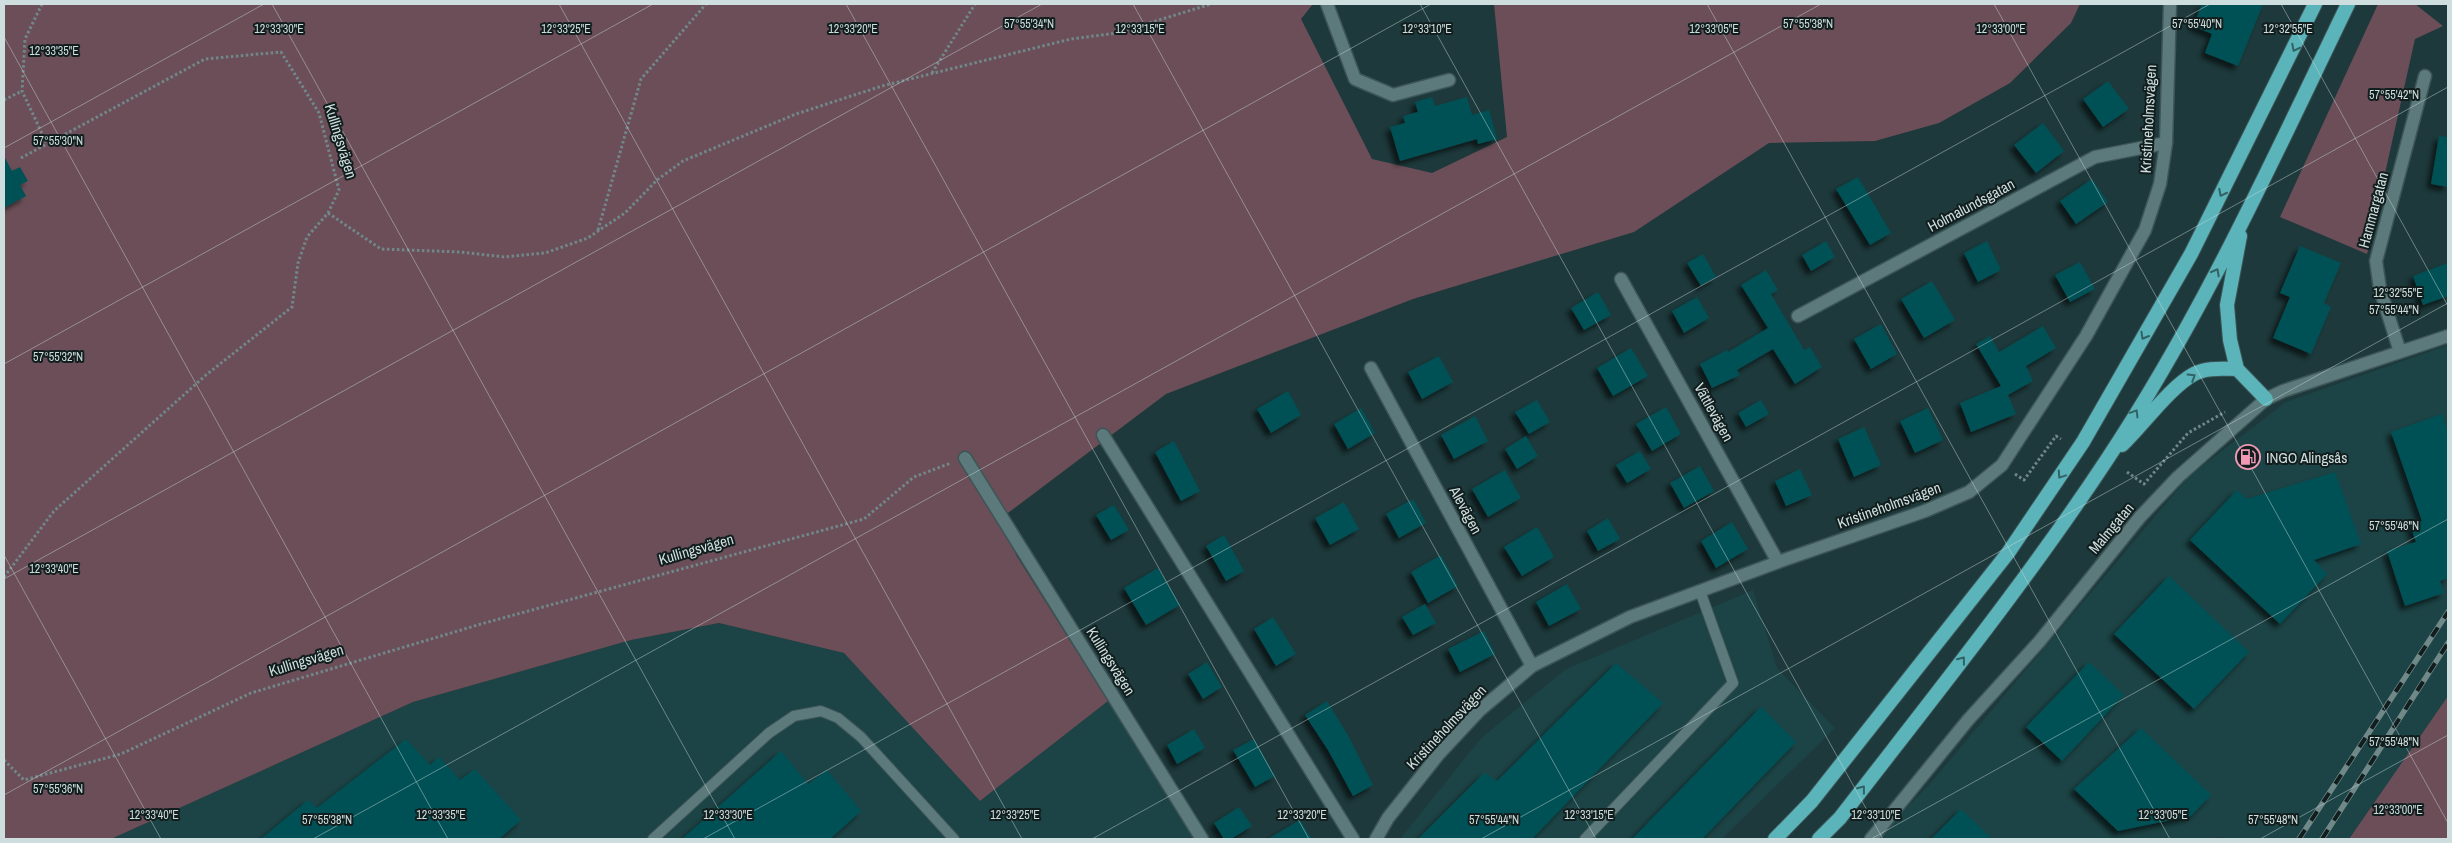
<svg xmlns="http://www.w3.org/2000/svg" width="2452" height="843" viewBox="0 0 2452 843" font-family="'Archivo Narrow',sans-serif">
	<style>
		.built { fill: #1c4345 }
		.green { fill: #6b4e57 }
		.building { fill: #045155; filter: url(#shadow) }
		.lines { fill: none; stroke-linecap: round; stroke-linejoin: round }
		.service-casing { stroke: #3d5557; stroke-width: 12 }
		.minor-casing { stroke: #3d5557; stroke-width: 15 }
		.tertiary-casing { stroke: #3d5557; stroke-width: 15 }
		.trunk-casing { stroke: #3d5557; stroke-width: 16 }
		.path { stroke: #718789; stroke-width: 3; stroke-dasharray: 2.5 2.5; stroke-linecap: butt }
		.service { stroke: #5c797b; stroke-width: 10 }
		.minor { stroke: #5c797b; stroke-width: 12 }
		.tertiary { stroke: #5c797b; stroke-width: 12 }
		.trunk { stroke: #5ab4ba; stroke-width: 14 }
		.rail-casing { stroke: #718889; stroke-width: 5.5 }
		.rail { stroke: #121e1e; stroke-width: 4; stroke-dasharray: 11; stroke-linecap: butt }
		.oneway { stroke: #326264 }
		.ticks { fill: none; stroke: #cededf; stroke-width: 1; stroke-opacity: 0.45 }
		.labels { text-anchor: middle; dominant-baseline: central; stroke-width: 4; stroke-linejoin: round; paint-order: stroke }
		.street-label { font-size: 15px; fill: #cededf; stroke: #121e1e }
		.poi-label { font-size: 15px; fill: #cededf; stroke: #121e1e; text-anchor: start }
		.ticks-label { font-size: 12px; text-anchor: middle; fill: #cededf; stroke: #121e1e; stroke-width: 4; stroke-linejoin: round; paint-order: stroke }
	</style>
	<defs>
		<filter id="shadow"><feDropShadow dx="-4.5" dy="4.5" stdDeviation="2.5" flood-color="#0009"/></filter>
	</defs>
	<rect width="100%" height="100%" fill="#1d393b"/>
	<path class="built" d="M2448,345V696L2349,839H2226L2222,837L2207,839H1875L1928,786L2189,476L2286,402Z
		M1753,590L1777,668L1835,728L1722,839H1400L1481,738L1566,669Z
		M719,623L844,653L980,801L1108,701L1196,839H111L413,702L631,640Z"/>
	<path class="green" d="M4,4H1313L1301,19L1372,159L1432,173L1507,137L1494,4H2080L2071,23L2010,83L1939,123L1875,141L1769,143L1634,232L1413,299L1166,394L1004,516L1016,555L1108,701L980,801L844,653L719,623L631,640L413,702L111,839H4Z
		M2378,4H2415L2443,26L2415,39L2367,254L2280,217Z
		M2448,696V839H2349Z"/>
	<path class="building" d="M2202,4H2263L2238,66L2205,53L2212,34L2193,26Z
		M2108,81L2129,109L2103,127L2083,99Z
		M1432,97L1435,106L1467,97L1472,115L1489,110L1497,139L1478,144L1477,139L1400,161L1390,127L1405,123L1403,116L1418,112L1415,102Z
		M2043,123L2064,151L2036,173L2014,145Z
		M2439,136L2448,137V187L2431,184Z
		M4,156L12,171L20,167L28,181L20,185L26,196L4,208Z
		M1858,177L1891,233L1870,245L1836,189Z
		M2092,179L2108,202L2076,224L2060,201Z
		M1826,241L1835,257L1811,271L1802,255Z
		M1987,241L2001,270L1978,282L1964,253Z
		M2300,246L2341,263L2324,303L2331,307L2311,354L2273,338L2290,297L2280,293Z
		M1703,254L1716,277L1701,286L1687,263Z
		M2080,262L2095,289L2070,302L2055,275Z
		M2448,263V296L2423,305L2413,276Z
		M1766,270L1778,290L1771,294L1804,350L1810,347L1822,367L1795,384L1773,349L1737,370L1740,375L1712,388L1700,364L1727,350L1728,352L1768,328L1741,285Z
		M1932,281L1955,320L1924,338L1901,299Z
		M1598,292L1611,315L1584,330L1571,308Z
		M1697,297L1709,318L1684,333L1672,311Z
		M1881,324L1897,354L1871,369L1854,339Z
		M2043,326L2056,348L2026,366L2033,381L2008,395L2016,414L1971,432L1960,403L2001,386L1976,344L1990,336L1999,352Z
		M1631,348L1648,376L1613,396L1597,368Z
		M1439,356L1453,382L1422,399L1408,372Z
		M1288,391L1301,415L1271,433L1257,409Z
		M1537,400L1550,422L1529,434L1515,412Z
		M1761,400L1769,414L1746,427L1738,413Z
		M1666,407L1681,434L1652,451L1636,424Z
		M1361,408L1375,433L1348,449L1334,424Z
		M1928,408L1943,440L1915,453L1900,421Z
		M2442,414L2448,433V578L2440,581L2444,593L2405,606L2387,551L2416,542L2410,525L2422,521L2391,432Z
		M1475,416L1488,441L1454,459L1441,435Z
		M1864,427L1881,465L1854,477L1838,439Z
		M1526,436L1538,456L1517,469L1505,449Z
		M1174,441L1200,491L1181,501L1155,452Z
		M1640,451L1651,469L1627,483L1616,465Z
		M1700,466L1714,491L1684,508L1670,483Z
		M1800,469L1812,495L1786,506L1775,481Z
		M1505,470L1521,498L1488,517L1472,489Z
		M2335,472L2361,544L2314,560L2327,574L2280,624L2190,540L2237,490L2247,499Z
		M1413,499L1426,523L1399,538L1386,514Z
		M1344,502L1359,529L1330,545L1315,518Z
		M1114,505L1129,530L1111,540L1096,515Z
		M1608,518L1620,539L1598,551L1587,531Z
		M1732,522L1748,549L1716,568L1701,541Z
		M1537,527L1554,557L1522,576L1504,547Z
		M1224,535L1244,571L1226,581L1206,546Z
		M1441,555L1458,586L1428,603L1411,572Z
		M1158,568L1180,605L1146,625L1124,588Z
		M2169,576L2249,652L2194,709L2114,634Z
		M1567,584L1581,609L1549,626L1536,602Z
		M1425,604L1436,623L1413,635L1402,617Z
		M1273,617L1296,654L1276,666L1254,629Z
		M1484,631L1495,654L1460,672L1448,649Z
		M1207,662L1222,687L1203,699L1188,674Z
		M2089,662L2124,695L2062,761L2026,727Z
		M1616,663L1663,703L1532,839H1418L1484,773L1497,781Z
		M1327,701L1349,737L1373,785L1353,796L1328,750L1305,715Z
		M1761,707L1796,742L1702,839H1632Z
		M2141,728L2211,795L2191,816L2118,831L2074,789Z
		M1194,729L1205,748L1177,764L1167,745Z
		M406,739L430,765L439,757L460,780L475,769L521,820L499,839H261L308,800L317,808Z
		M1254,739L1275,776L1255,787L1233,750Z
		M781,751L808,784L827,770L861,811L830,839H682Z
		M1239,807L1252,826L1231,839H1224L1214,823Z
		M1961,809L1992,839H1931Z
		M1300,820L1312,839H1268Z"/>
	<g class="lines">
		<defs>
			<path id="service" d="M653,839L769,733L794,716L821,711L838,718L861,737L954,839
				M1585,839L1733,683L1700,591"/>
			<path id="minor" d="M1327,4L1355,79L1393,95L1449,80
				M1621,279L1778,562
				M1798,316L2095,157L2166,143
				M2400,352L2380,289L2376,261L2425,76
				M1371,368L1532,666
				M1103,435L1353,839
				M965,458L1202,839
				M1871,839L1968,720L2039,642L2140,517L2178,477L2266,399L2283,391L2448,336"/>
			<path id="tertiary" d="M1376,839L1388,818L1438,755L1480,710L1532,666L1630,617L1778,562L1925,511L1969,492L2002,465L2086,336L2145,230L2160,184L2166,143L2170,4"/>
			<path id="trunk" d="M2240,236L2227,305L2230,340L2237,369L2266,399
				M2122,445C2143,425 2170,387 2194,374C2207,367 2223,369 2237,369
				M1775,839L1812,801L2008,553L2083,442L2191,254L2315,4
				M1819,839L1840,818C1931,700 2024,585 2106,461C2202,317 2273,159 2348,4"/>
		</defs>
		<use href="#service" class="service-casing"/>
		<use href="#minor" class="minor-casing"/>
		<use href="#tertiary" class="tertiary-casing"/>
		<use href="#trunk" class="trunk-casing"/>
		<path class="path" d="M42,4L25,39L22,91L47,144
			M932,73L975,4
			M4,100L22,91
			M328,213L381,249L460,252L505,257L545,253L588,238L598,231L625,213L657,180L683,161L796,114L882,86L1071,39L1117,33L1211,4
			M598,230L641,79L706,4
			M2127,472L2144,484L2188,433L2225,412
			M2015,474L2024,480L2056,436L2061,439
			M4,577L54,511L206,375L292,307L298,263L307,237L328,213L339,190L319,113L281,52L205,59L19,159
			M4,760L24,780L121,754L251,693L481,624L864,519L914,477L951,463"/>
		<use href="#service" class="service"/>
		<use href="#minor" class="minor"/>
		<use href="#tertiary" class="tertiary"/>
		<use href="#trunk" class="trunk"/>
		<defs>
			<path id="rail" d="M2299,839L2448,612
				M2322,839L2448,643"/>
		</defs>
		<use href="#rail" class="rail-casing"/>
		<use href="#rail" class="rail"/>
	</g>
	<defs><path id="oneway-chevron" d="M-2-3.5L2.5 0L-2 3.5" fill="none" stroke-width="1.6" stroke-linecap="round" stroke-linejoin="round" transform="scale(1.25)"/></defs>
	<g class="oneway">
		<use href="#oneway-chevron" transform="translate(2295 48) rotate(117)"/>
		<use href="#oneway-chevron" transform="translate(2222 193) rotate(117)"/>
		<use href="#oneway-chevron" transform="translate(2216 272) rotate(-62)"/>
		<use href="#oneway-chevron" transform="translate(2144 336) rotate(120)"/>
		<use href="#oneway-chevron" transform="translate(2192 377) rotate(-32)"/>
		<use href="#oneway-chevron" transform="translate(2135 413) rotate(-59)"/>
		<use href="#oneway-chevron" transform="translate(2061 475) rotate(124)"/>
		<use href="#oneway-chevron" transform="translate(1962 660) rotate(-52)"/>
		<use href="#oneway-chevron" transform="translate(1862 789) rotate(-52)"/>
	</g>
	<path class="ticks" d="M272,4L735,839M559,4L1022,839M846,4L1309,839M1133,4L1596,839M1420,4L1883,839M1707,4L2170,839M1994,4L2448,823M2281,4L2448,306M4,37L448,839M4,148L264,4M4,364L653,4M4,555L161,839M4,579L1042,4M4,795L1431,4M313,839L1821,4M703,839L2210,4M1092,839L2448,87M1481,839L2448,303M1871,839L2448,519M2260,839L2448,735"/>
	<defs>
		<symbol id="fuel-ring" viewBox="-11 -11 22 22"><circle r="9.5" fill="#121e1e" stroke="#f09ab5" stroke-width="1.5"/><path d="M-5.5-6h7V0h2V4h1.3V-2.5L3-4.5l.8-.8L6-3V5H2.5V1h-1V6h-7ZM-4.2-4.7v3.2H.2V-4.7Z" fill="#f09ab5"/></symbol>
	</defs>
	<g fill-rule="evenodd">
		<use href="#fuel-ring" x="2234" y="443" width="28" height="28"/>
	</g>
	<g class="labels">
		<g class="street-label">
			<text transform="translate(2148 119) rotate(-87)">Kristineholmsvägen</text>
			<text transform="translate(341 141) rotate(73)">Kullingsvägen</text>
			<text transform="translate(1971 205) rotate(-28)">Holmalundsgatan</text>
			<text transform="translate(2373 210) rotate(-75)">Hammargatan</text>
			<text transform="translate(1714 412) rotate(61)">Vättlevägen</text>
			<text transform="translate(1889 505) rotate(-20)">Kristineholmsvägen</text>
			<text transform="translate(1466 510) rotate(62)">Alevägen</text>
			<text transform="translate(2111 528) rotate(-50)">Malmgatan</text>
			<text transform="translate(696 549) rotate(-16)">Kullingsvägen</text>
			<text transform="translate(306 660) rotate(-17)">Kullingsvägen</text>
			<text transform="translate(1111 661) rotate(58)">Kullingsvägen</text>
			<text transform="translate(1446 727) rotate(-47)">Kristineholmsvägen</text>
		</g>
		<g class="poi-label">
			<text x="2266" y="457">INGO Alingsås</text>
		</g>
	</g>
	<g class="ticks-label">
		<text x="1029" y="28">57°55'34"N</text>
		<text x="2197" y="28">57°55'40"N</text>
		<text x="1808" y="28">57°55'38"N</text>
		<text x="279" y="33">12°33'30"E</text>
		<text x="566" y="33">12°33'25"E</text>
		<text x="853" y="33">12°33'20"E</text>
		<text x="1140" y="33">12°33'15"E</text>
		<text x="1427" y="33">12°33'10"E</text>
		<text x="1714" y="33">12°33'05"E</text>
		<text x="2001" y="33">12°33'00"E</text>
		<text x="2288" y="33">12°32'55"E</text>
		<text x="54" y="55">12°33'35"E</text>
		<text x="2394" y="99">57°55'42"N</text>
		<text x="58" y="145">57°55'30"N</text>
		<text x="2398" y="297">12°32'55"E</text>
		<text x="2394" y="314">57°55'44"N</text>
		<text x="58" y="361">57°55'32"N</text>
		<text x="2394" y="530">57°55'46"N</text>
		<text x="54" y="573">12°33'40"E</text>
		<text x="2394" y="746">57°55'48"N</text>
		<text x="58" y="793">57°55'36"N</text>
		<text x="2398" y="814">12°33'00"E</text>
		<text x="154" y="819">12°33'40"E</text>
		<text x="441" y="819">12°33'35"E</text>
		<text x="728" y="819">12°33'30"E</text>
		<text x="1015" y="819">12°33'25"E</text>
		<text x="1302" y="819">12°33'20"E</text>
		<text x="1589" y="819">12°33'15"E</text>
		<text x="1876" y="819">12°33'10"E</text>
		<text x="2163" y="819">12°33'05"E</text>
		<text x="327" y="824">57°55'38"N</text>
		<text x="1494" y="824">57°55'44"N</text>
		<text x="2273" y="824">57°55'48"N</text>
	</g>
	<rect width="2452" height="843" fill="none" stroke="#cededf" stroke-width="10"/>
</svg>
